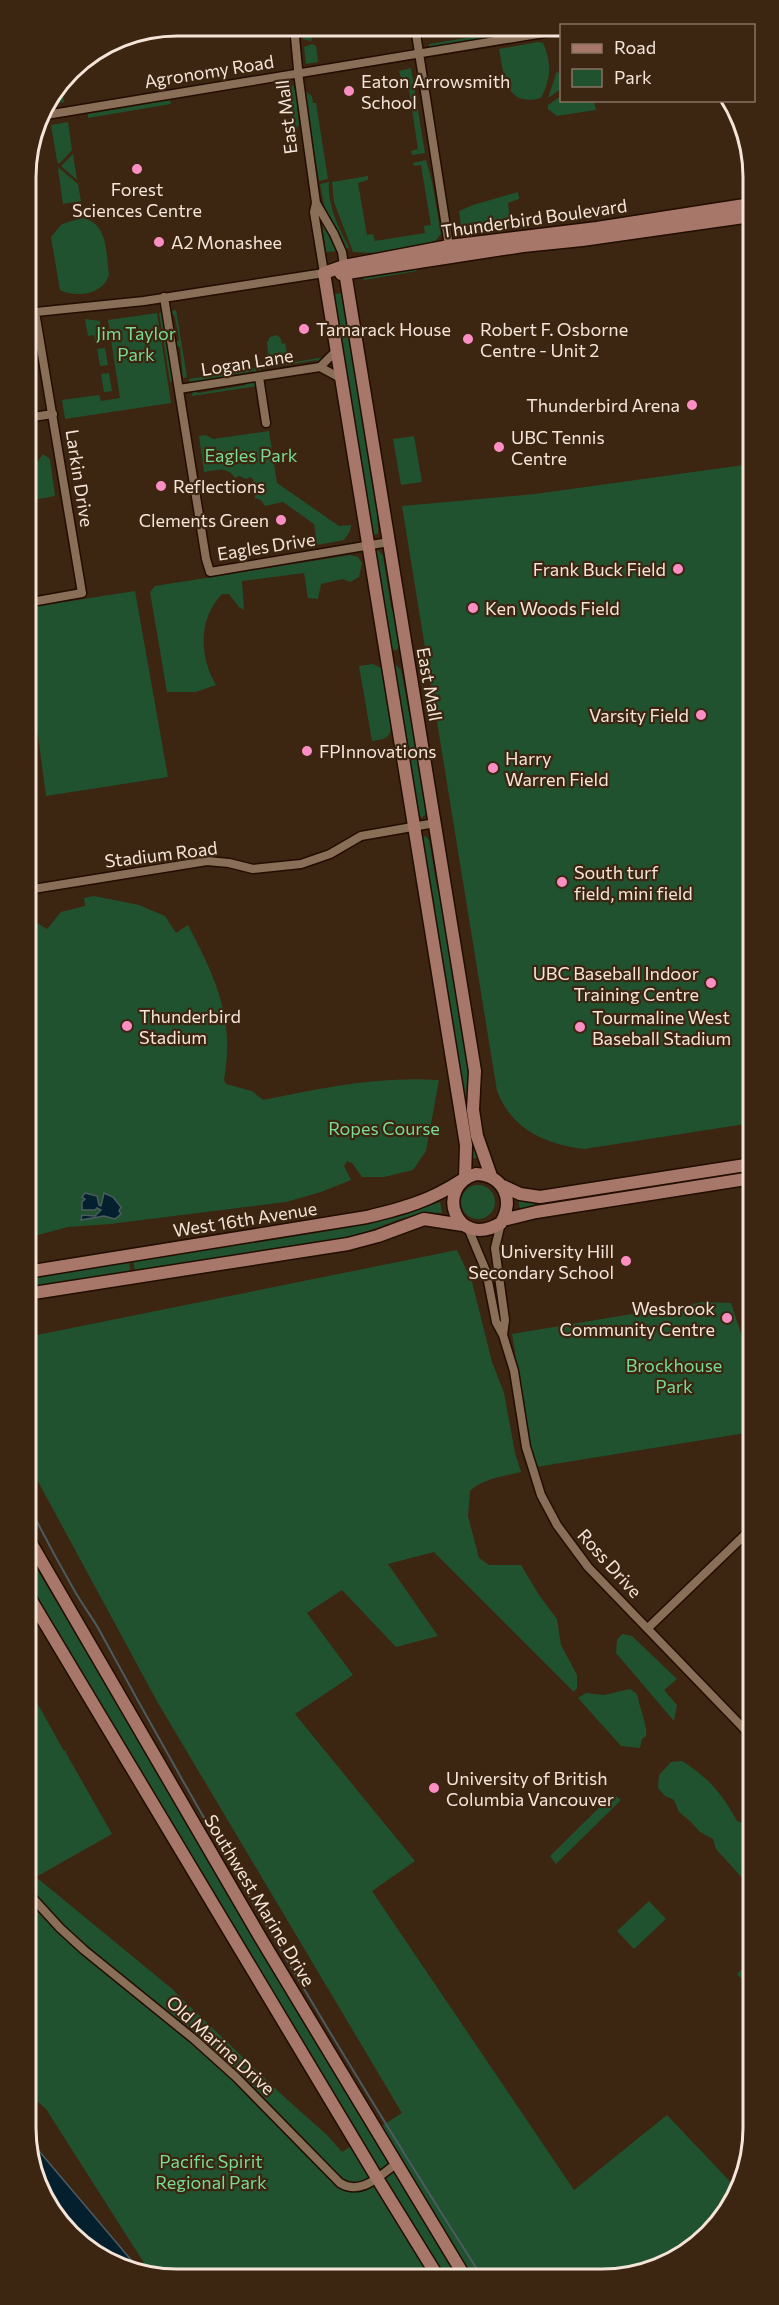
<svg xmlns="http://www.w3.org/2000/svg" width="779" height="2305" viewBox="0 0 779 2305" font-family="Commissioner,sans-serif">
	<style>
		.green { fill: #215230 }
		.water { fill: #04202e; stroke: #4c5b61; stroke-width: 1.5 }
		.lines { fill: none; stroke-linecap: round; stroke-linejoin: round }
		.stream { stroke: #4c5b61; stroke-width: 2 }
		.street-casing { stroke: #220d00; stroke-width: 11 }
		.secondary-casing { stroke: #220d00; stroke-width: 15 }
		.street { stroke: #896e58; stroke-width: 8 }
		.secondary { stroke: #a7786a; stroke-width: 12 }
		.poi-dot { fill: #fb8fc4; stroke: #3c2511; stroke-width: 2 }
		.labels { text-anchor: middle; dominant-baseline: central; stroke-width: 4.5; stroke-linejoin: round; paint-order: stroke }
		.street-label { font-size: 18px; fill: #f5e5d9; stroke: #3c2511 }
		.poi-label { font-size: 18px; fill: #f5e5d9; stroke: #3c2511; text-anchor: start }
		.park-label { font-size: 18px; fill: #79db94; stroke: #3c2511 }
		.rim { fill: none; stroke: #f5e5d9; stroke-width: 3 }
	</style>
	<rect width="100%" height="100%" fill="#3c2511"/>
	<path class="green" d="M303,26H312L313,36L311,41L303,39Z
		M490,34L491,38L429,47V44Z
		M538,42L543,43C552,63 551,79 541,98C505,108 504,75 499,49Z
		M312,44L316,46L318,62L306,64L304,47Z
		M411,68L425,153L412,155L411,151L418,149L407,77L401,78L399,71Z
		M557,71L561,76V89L548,98Z
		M61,84L64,102L47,105V103Z
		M293,85L296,91L299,125L296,128L288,91Z
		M305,91L312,96L313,103H316L328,179L319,181Z
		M561,96L562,100C573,100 582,102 594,101L596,110L557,116L548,109V105Z
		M170,100L171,104L88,118V114Z
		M68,122L72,150L59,164L57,161L51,125Z
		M73,154L77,180L61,166Z
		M426,160L432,182L441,234L436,240L431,242L375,253L353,252L334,202L332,182L368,176V180L358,183L367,235L373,234L375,241L425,233L424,226L431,225L421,165L414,166L413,163Z
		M59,168L78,184L81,201L63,204L58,169Z
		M329,182C327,204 338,227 348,245L349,248L346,249L341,236L325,210L320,184Z
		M518,192L519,199L508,203L511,227L462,232L459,211L473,205Z
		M81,218C108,221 106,253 109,274C104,295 76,298 60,290L51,237L62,224Z
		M322,223L338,251L326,252Z
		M414,269L417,271L364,280L363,277Z
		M344,293L375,482L378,530V534L372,535L336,314L335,294Z
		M176,310L187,377L183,378L180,347L177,346L176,342L179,340L175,317L172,313V311Z
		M163,312L166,342L169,347L167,349L171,372L174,380L170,382L159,313Z
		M157,313L171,403L65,419L62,400L99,395L101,401L120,398L108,320Z
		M85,319L100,321L102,340L95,341L94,335L88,336Z
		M277,335L281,339L282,344L285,343L287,352H289L290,355L269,359L267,343L270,337Z
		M105,348L108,365L100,366L97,349Z
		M325,357L319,363L317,360L261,369L260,372L258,368Z
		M256,368V373L254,371L190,383L189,379Z
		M109,373L112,391L104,392L101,374Z
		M255,381L257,386L192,396L193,391L199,393L246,385L247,382Z
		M269,431L277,483L339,526L351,525L350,531L344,540L317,545L314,524L283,502L265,506L261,500L255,498L253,479L250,477L246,479L239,476L235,478C227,466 217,470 204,472L199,436L206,435L213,439Z
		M414,436L422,482L401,485L393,439Z
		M43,454L50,459L55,496L33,500L36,516L27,517L26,523V465L36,464Z
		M751,464L752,1123L584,1149C544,1144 512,1129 497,1091L402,506L535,494Z
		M378,550L383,556L391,607L396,619L401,644L396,651L391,648L375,551Z
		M350,555L358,557L362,563L359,577L350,582L343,579L321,584L318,599L308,598L304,573L242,581L244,610L239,607L229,594H222C198,619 199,656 216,685L196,692H167L150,592L155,586Z
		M135,591L168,777L46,796L26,646V608Z
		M393,662L401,670L409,713L417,743L427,813L422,818L418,814Z
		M373,664L381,668L391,728C390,739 381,740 372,741L359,666Z
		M426,836L429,840L437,888L444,904L470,1063L478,1158H472L422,837Z
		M94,896L139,905L165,916L176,933L188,925C216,979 235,1018 224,1080L226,1084L252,1091L263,1100C320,1088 380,1076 439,1080L426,1151L413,1170L384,1177H362L352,1163L347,1161L344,1166L351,1180L321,1192L286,1202L110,1224L68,1227L27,1238V920H32L47,929L61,912L85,906L84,898Z
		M713,1175V1178L520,1209L518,1200L529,1203L549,1200Z
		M461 1202a17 17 0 1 1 34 0a17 17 0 1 1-34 0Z
		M440,1202L442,1213C414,1209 381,1228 354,1236L135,1272L133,1259L386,1218L408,1213Z
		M457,1250L472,1282L492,1362L504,1393L515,1453L521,1472C505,1476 481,1479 470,1491L468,1516L479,1558L489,1565H521L539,1595L557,1619L561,1645L577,1675V1688L574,1692L434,1552L388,1564L438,1636L396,1647L342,1590L307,1613L353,1675L295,1714L415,1861L372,1891L574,2190L667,2115L739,2191L716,2227L678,2259L632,2277H153L46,2109L28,2093V1687L64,1751L66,1750V1753L112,1834L36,1877L171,1988L281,2094L327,2135L342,2152L360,2140L28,1581V1554L371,2133L402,2113L158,1703L28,1463L27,1337Z
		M129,1259L130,1272L27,1290V1276Z
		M704,1302L731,1303L749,1357L752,1358V1432L536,1467L529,1439L512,1334Z
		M622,1634L632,1636L677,1679L664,1690L677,1705L674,1721L616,1653L617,1640Z
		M630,1689L637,1694C639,1706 648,1727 646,1736L642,1739L640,1748L621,1746L578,1698L586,1693L604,1695Z
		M682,1761C708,1777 723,1795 737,1821L753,1826V1890L716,1849L713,1839L700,1832L690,1821L679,1812L674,1800L665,1796L658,1788L659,1775L671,1762Z
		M613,1794L621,1800L556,1864L550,1856Z
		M649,1901L666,1919L634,1949L617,1931Z
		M742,1969L753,1980V1991L737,1974Z"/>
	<path class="water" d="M85,1193L97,1196L99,1205L101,1206L104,1193L113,1197L121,1207L119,1211L121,1214L115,1219L104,1216L81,1220L82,1215L95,1216L101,1210L97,1208L95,1210H82V1202L85,1199L82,1197Z
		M28,2138L143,2274L70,2235L28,2158Z"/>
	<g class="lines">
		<path class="stream" d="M28,1504C42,1532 57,1560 73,1588C80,1601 89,1613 97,1626C217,1847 346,2064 482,2277"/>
		<defs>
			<path id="street" d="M294,26L299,80L316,203L334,234L342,252L344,266
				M415,27L449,246
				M40,116L562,30
				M164,297L206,559L210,572L389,542
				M26,313L144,301L324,273L314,212L316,203
				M320,367L342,379
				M259,377L266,423
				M179,389L320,367L337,350
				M26,418L53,414
				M26,603L82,593L35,312
				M27,890L207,861L229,863L253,869L301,864L330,854L361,836L435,823
				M501,1223L495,1248L505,1320L503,1335
				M468,1228L486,1271L496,1322L503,1335L514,1371L526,1447L532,1466L541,1495L557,1525L588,1567L753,1738
				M648,1628L752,1528
				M28,1893L60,1928L84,1950L195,2040L236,2077L340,2183C361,2196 379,2176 396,2164"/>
			<path id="secondary" d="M344,266L475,1071L473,1110L477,1136L491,1176
				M324,273L466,1145L465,1178
				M324,273L344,266L449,246L597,228L751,204
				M341,274L523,246L582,240L751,216
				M476,1174C503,1175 515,1199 501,1223C455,1251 434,1186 476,1174Z
				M503,1186L520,1194L540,1197L752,1164
				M503,1220L536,1212L752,1178
				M27,1272L367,1217C404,1208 430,1201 462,1180
				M27,1294L348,1244L378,1236L424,1219L463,1225
				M28,1538L263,1942L465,2277
				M28,1595L377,2178L438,2277"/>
		</defs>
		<use href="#street" class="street-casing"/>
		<use href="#secondary" class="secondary-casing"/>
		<use href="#street" class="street"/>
		<use href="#secondary" class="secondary"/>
	</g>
	<g class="poi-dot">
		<circle cx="349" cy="91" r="6"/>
		<circle cx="137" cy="169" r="6"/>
		<circle cx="159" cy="242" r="6"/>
		<circle cx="304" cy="329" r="6"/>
		<circle cx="468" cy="339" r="6"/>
		<circle cx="692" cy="405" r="6"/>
		<circle cx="499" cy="447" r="6"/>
		<circle cx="161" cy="486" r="6"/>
		<circle cx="281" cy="520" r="6"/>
		<circle cx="678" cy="569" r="6"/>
		<circle cx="473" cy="608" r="6"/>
		<circle cx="701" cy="715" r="6"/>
		<circle cx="307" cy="751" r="6"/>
		<circle cx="493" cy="768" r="6"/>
		<circle cx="562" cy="882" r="6"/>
		<circle cx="711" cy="983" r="6"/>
		<circle cx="127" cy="1026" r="6"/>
		<circle cx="580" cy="1027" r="6"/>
		<circle cx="626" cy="1261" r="6"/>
		<circle cx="727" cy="1318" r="6"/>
		<circle cx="434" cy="1788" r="6"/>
	</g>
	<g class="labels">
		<g class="street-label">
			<text transform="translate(209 71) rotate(-9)">Agronomy Road</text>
			<text transform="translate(286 117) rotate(-97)">East Mall</text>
			<text transform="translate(534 218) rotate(-8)">Thunderbird Boulevard</text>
			<text transform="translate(247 362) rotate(-9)">Logan Lane</text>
			<text transform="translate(80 478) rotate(81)">Larkin Drive</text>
			<text transform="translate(266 546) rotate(-9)">Eagles Drive</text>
			<text transform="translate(430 684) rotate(80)">East Mall</text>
			<text transform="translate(161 854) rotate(-7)">Stadium Road</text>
			<text transform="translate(245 1219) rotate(-9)">West 16th Avenue</text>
			<text transform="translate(610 1563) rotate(48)">Ross Drive</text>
			<text transform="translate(260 1900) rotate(59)">Southwest Marine Drive</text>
			<text transform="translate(221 2045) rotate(42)">Old Marine Drive</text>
		</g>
		<g class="poi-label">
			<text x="361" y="81">Eaton Arrowsmith<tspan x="361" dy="21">School</tspan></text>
			<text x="137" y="189" text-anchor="middle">Forest<tspan x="137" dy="21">Sciences Centre</tspan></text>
			<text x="171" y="242">A2 Monashee</text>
			<text x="316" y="329">Tamarack House</text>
			<text x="480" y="329">Robert F. Osborne<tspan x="480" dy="21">Centre - Unit 2</tspan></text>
			<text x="680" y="405" text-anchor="end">Thunderbird Arena</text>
			<text x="511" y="437">UBC Tennis<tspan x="511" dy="21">Centre</tspan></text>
			<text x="173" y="486">Reflections</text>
			<text x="269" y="520" text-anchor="end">Clements Green</text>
			<text x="666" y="569" text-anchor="end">Frank Buck Field</text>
			<text x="485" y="608">Ken Woods Field</text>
			<text x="689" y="715" text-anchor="end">Varsity Field</text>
			<text x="319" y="751">FPInnovations</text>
			<text x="505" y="758">Harry<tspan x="505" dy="21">Warren Field</tspan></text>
			<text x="574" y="872">South turf<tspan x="574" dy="21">field, mini field</tspan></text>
			<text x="699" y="973" text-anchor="end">UBC Baseball Indoor<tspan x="699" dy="21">Training Centre</tspan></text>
			<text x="139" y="1016">Thunderbird<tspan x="139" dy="21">Stadium</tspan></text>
			<text x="592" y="1017">Tourmaline West<tspan x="592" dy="21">Baseball Stadium</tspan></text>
			<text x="614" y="1251" text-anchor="end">University Hill<tspan x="614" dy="21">Secondary School</tspan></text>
			<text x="715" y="1308" text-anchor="end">Wesbrook<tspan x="715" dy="21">Community Centre</tspan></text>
			<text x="446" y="1778">University of British<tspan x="446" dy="21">Columbia Vancouver</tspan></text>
		</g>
		<g class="park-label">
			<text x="136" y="333">Jim Taylor<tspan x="136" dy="21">Park</tspan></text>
			<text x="251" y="455">Eagles Park</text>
			<text x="384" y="1128">Ropes Course</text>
			<text x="674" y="1365">Brockhouse<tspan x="674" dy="21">Park</tspan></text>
			<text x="211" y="2161">Pacific Spirit<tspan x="211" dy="21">Regional Park</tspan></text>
		</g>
	</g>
	<path d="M0 0H779V2305H0ZM177 36H602A141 141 0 0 1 743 177V2128A141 141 0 0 1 602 2269H177A141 141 0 0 1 36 2128V177A141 141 0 0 1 177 36Z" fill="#3c2511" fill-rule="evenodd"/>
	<path class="rim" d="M177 36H602A141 141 0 0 1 743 177V2128A141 141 0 0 1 602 2269H177A141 141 0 0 1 36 2128V177A141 141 0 0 1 177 36Z"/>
	<rect x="560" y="24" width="195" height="78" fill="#3c2511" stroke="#867261" stroke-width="1.5"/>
	<rect x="572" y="44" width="30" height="9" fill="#a7786a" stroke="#867261" stroke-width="1.5"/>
	<text x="614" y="54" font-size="18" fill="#f5e5d9">Road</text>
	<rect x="572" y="69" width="30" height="18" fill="#215230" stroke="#867261" stroke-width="1.5"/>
	<text x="614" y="84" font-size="18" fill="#f5e5d9">Park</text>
</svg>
